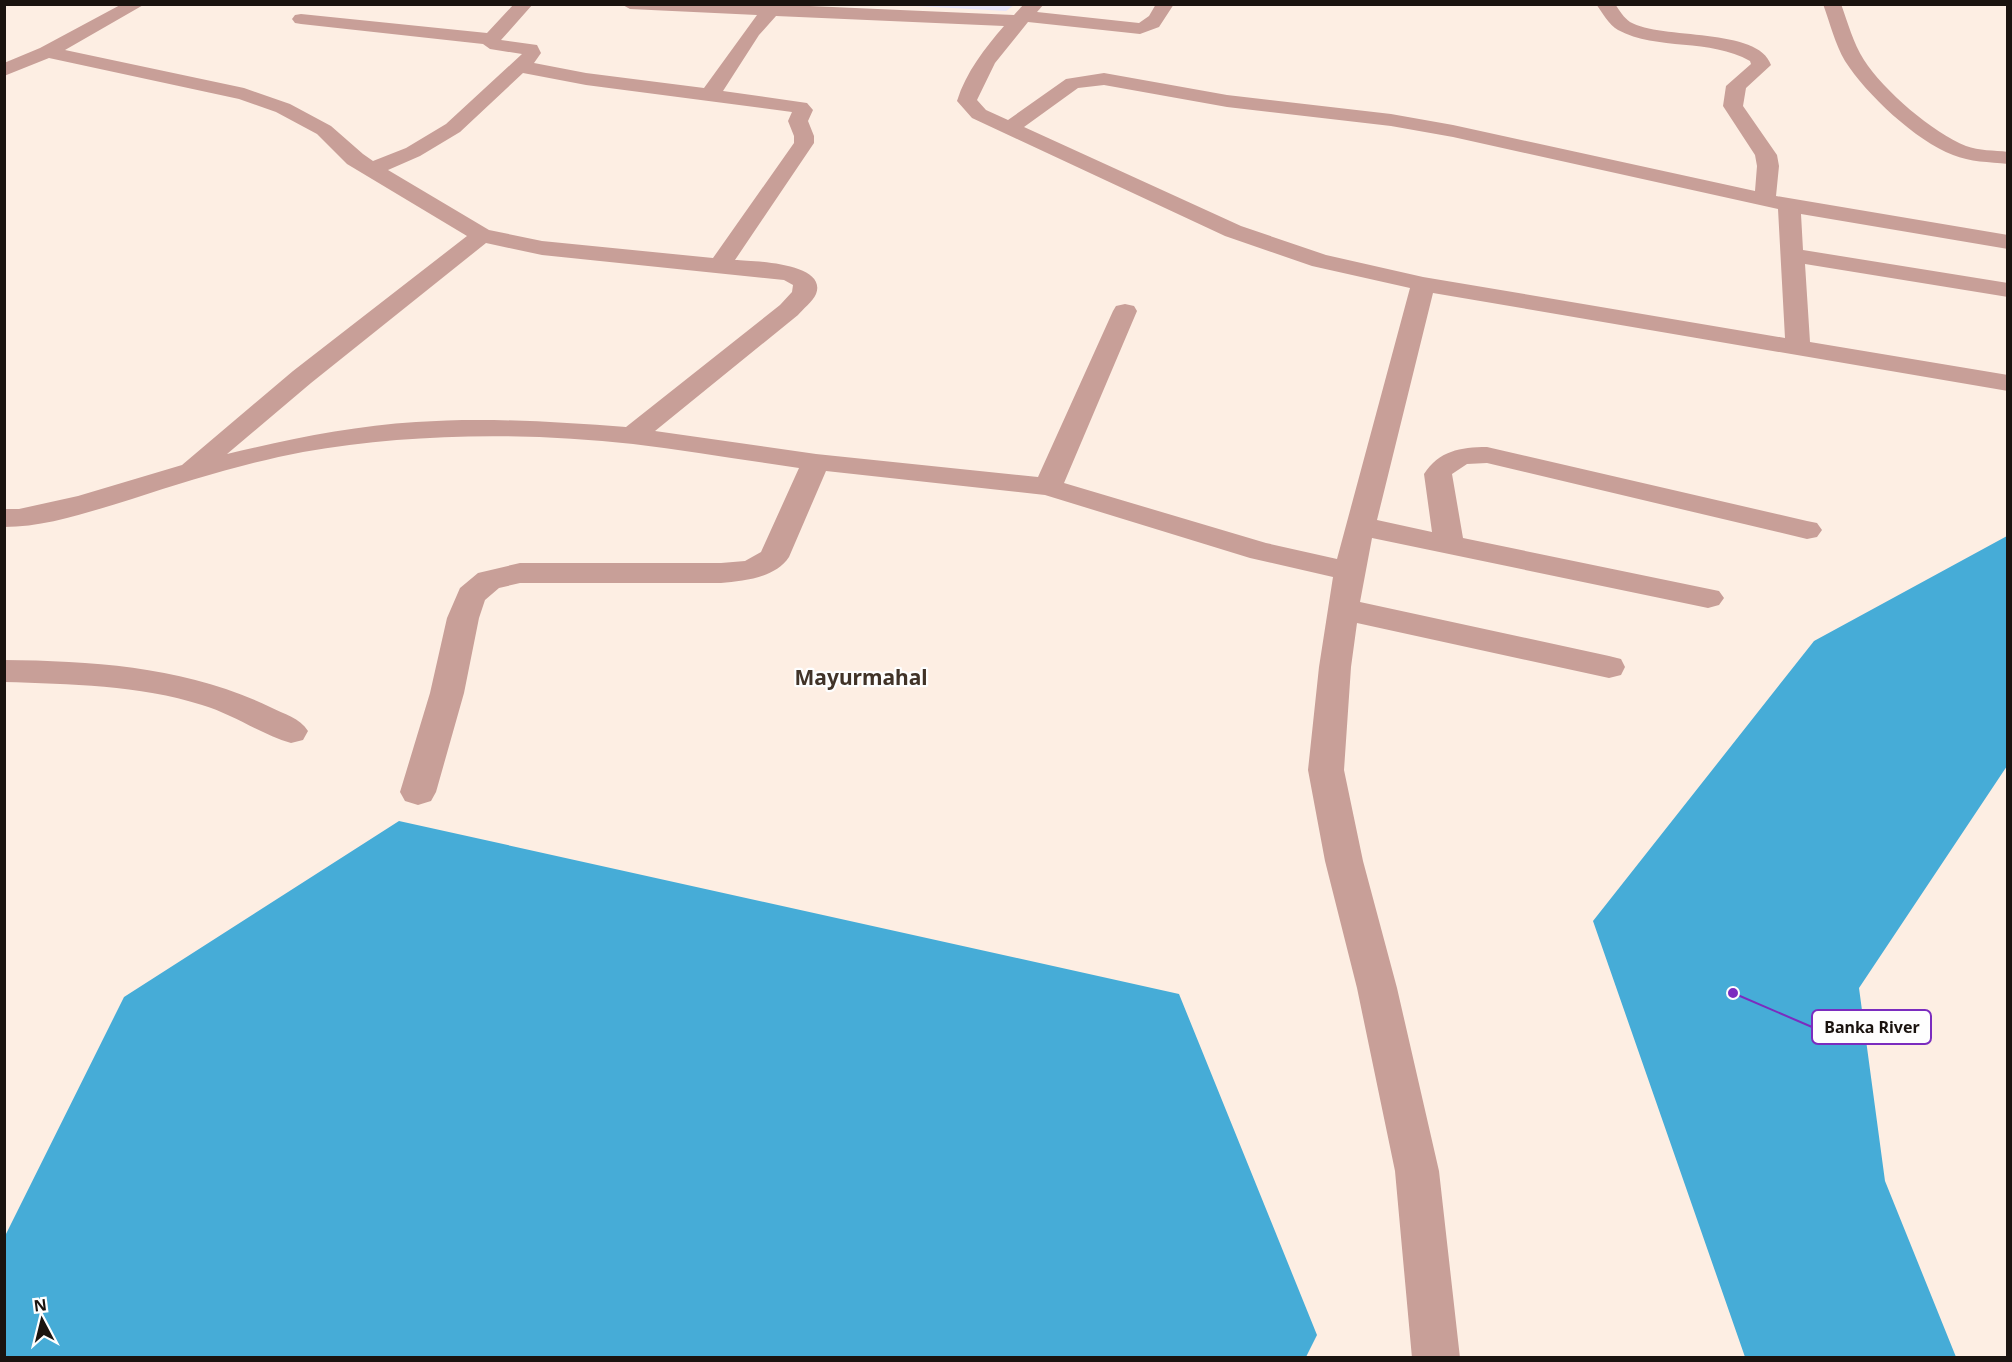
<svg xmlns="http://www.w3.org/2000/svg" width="2012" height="1362" viewBox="0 0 2012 1362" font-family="'Noto Sans',sans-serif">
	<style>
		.commercial { fill: #e6e4fa }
		.water { fill: #46acd7 }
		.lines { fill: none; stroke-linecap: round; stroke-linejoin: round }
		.street { fill: #c89f98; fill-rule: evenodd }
		.labels { text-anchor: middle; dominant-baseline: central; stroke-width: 4.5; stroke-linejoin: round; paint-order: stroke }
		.district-label { font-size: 21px; font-weight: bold; fill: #413328; stroke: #fefefe }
		.leader { fill: none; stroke: #7b2cbf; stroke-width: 2 }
		.callout-dot { fill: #7b2cbf; stroke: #fefefe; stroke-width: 2 }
		.callout { fill: #fefefe; stroke: #7b2cbf; stroke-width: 2 }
		.callout-label { font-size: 16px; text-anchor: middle; font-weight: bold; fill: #1a130f }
	</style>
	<rect width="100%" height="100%" fill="#fdeee3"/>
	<path class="commercial" d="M899,5H1014L1006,11Z"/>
	<path class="water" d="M2007,536V766L1859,988L1885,1181L1956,1357H1745L1593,921L1814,641Z
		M399,821L1179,994L1317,1335L1306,1357H5V1236L124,997Z"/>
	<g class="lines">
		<path class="street" d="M122,4H145L65,50L244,88L290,104L331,126L363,154L373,161L406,148L446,124L522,54L490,49L483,44L301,24L295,23L292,19L295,15L301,14L487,33L514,4H533L501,40L537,45L541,53L534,63L586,73L704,88L757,15L630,9L621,4H764L1014,15L1024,4H1044L1037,12L1139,23L1149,16L1156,4H1174L1159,27L1140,34L1028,22L995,63L977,100L986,110L1008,120L1066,79L1104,73L1227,95L1391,114L1453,125L1755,191L1757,166L1755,155L1723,106L1726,86L1751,64L1750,61C1710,38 1657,51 1618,30C1609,25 1602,12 1596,4H1615C1619,10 1624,18 1630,22C1661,40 1759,27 1771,65L1746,88L1743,106L1777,155L1779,166L1776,196L2008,235V249L1801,214L1803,250L2008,283V297L1805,264L1810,342L2008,375V391L1433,293L1377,520L1432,532L1424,474C1439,451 1460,447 1487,447L1807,521L1817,523L1822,530L1817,537L1807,539L1487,463L1467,464L1452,474L1463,538L1719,591L1724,598L1719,605L1708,608L1372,538L1360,602L1609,656L1621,659L1625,667L1621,675L1609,678L1357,623L1351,667L1344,770L1363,861L1397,988L1439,1171L1460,1358H1412L1395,1171L1357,988L1325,861L1308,770L1319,667L1333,577L1250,558L1045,495L826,471L789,557C775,578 744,581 721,583H520L499,588L485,600L479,618L464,693L436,792L431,801L418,805L405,801L400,792L430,693L447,618L460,588L478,573L520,563H721L745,561L761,552L799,468C744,460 689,451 633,444C525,432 410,433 303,452C245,463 188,481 132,499C92,511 47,527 4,527V509H19L78,496L182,465L293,371L467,236L347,164L317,134L276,112L239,99L49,58L4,76V63L40,48ZM776,16L1004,26C985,48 966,72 957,101L972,118L1225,236L1312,266L1410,288L1337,559L1266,543L1064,483L1137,311L1134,306L1125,304L1116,306L1113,311L1038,477L816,454L655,431L798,315C803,309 813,301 816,294C828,263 753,261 735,260L814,143V136L808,121L813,110L807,103L723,91L759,35ZM523,73L586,85L792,112L788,121L794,136V143L713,258L542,241L489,230L388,170L420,156L460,132ZM1104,85L1227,107L1391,126L1453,137L1778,209L1785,338L1423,277L1326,255L1241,226L1024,127L1078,88ZM486,243L542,255L784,280L793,285L792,292L780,305L626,427C556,422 486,417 416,422C352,426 289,439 227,454L311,383Z
			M1823,4H1841C1848,23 1853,43 1864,60C1883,90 1933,133 1966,146C1979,151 1994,150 2008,152V164C1989,162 1970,162 1953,155C1916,141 1866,94 1845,61C1835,44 1830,23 1823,4Z
			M4,660C96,661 187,667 270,707C284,714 300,718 308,731L303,740L291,743C260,734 233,714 202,705C139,685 70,684 4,682Z"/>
	</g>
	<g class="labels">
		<g class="district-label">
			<text x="861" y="677">Mayurmahal</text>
		</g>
	</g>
	<path class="leader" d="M1733 993L1812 1027"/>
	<circle class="callout-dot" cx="1733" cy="993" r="6"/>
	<rect class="callout" x="1812" y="1010" width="119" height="34" rx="6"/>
	<g class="callout-label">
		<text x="1872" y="1033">Banka River</text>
	</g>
	<rect width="2012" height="1362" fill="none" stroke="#1a130f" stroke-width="12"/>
	<g transform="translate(42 1320) rotate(353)" stroke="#fefefe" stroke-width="4.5" paint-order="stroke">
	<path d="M0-4.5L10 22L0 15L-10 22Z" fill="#1a130f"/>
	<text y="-9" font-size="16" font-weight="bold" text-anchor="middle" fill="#1a130f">N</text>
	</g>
</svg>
